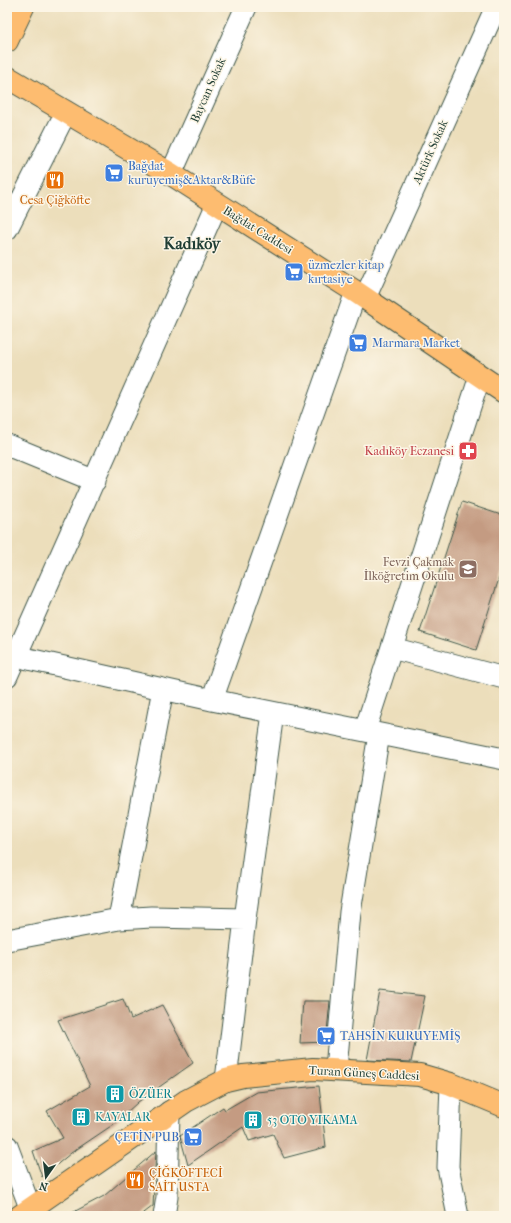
<svg xmlns="http://www.w3.org/2000/svg" width="511" height="1223" viewBox="0 0 511 1223" font-family="'IM FELL French Canon',serif">
	<style>
		.building { fill: #c49b82 }
		.lines { fill: none; stroke-linecap: round; stroke-linejoin: round }
		.minor-casing { stroke: #3e5548; stroke-width: 23 }
		.primary-casing { stroke: #3e5548; stroke-width: 24 }
		.minor { stroke: #fff; stroke-width: 21 }
		.primary { stroke: #fdbc70; stroke-width: 22 }
		.labels { text-anchor: middle; dominant-baseline: central; stroke-width: 3; stroke-linejoin: round; paint-order: stroke }
		.street-label { font-size: 12px; fill: #1f3d34; stroke: #fcf5e5 }
		.shop-label { font-size: 12px; fill: #366cbe; stroke: #fcf5e5; text-anchor: start }
		.food-label { font-size: 12px; fill: #c56008; stroke: #fcf5e5 }
		.health-label { font-size: 12px; fill: #be3a42; stroke: #fcf5e5; text-anchor: end }
		.education-label { font-size: 12px; fill: #785e54; stroke: #fcf5e5; text-anchor: end }
		.culture-label { font-size: 12px; fill: #0d838f; stroke: #fcf5e5; text-anchor: start }
		.district-label { font-size: 16px; font-weight: bold; fill: #1f3d34; stroke: #fcf5e5 }
	</style>
	<rect width="100%" height="100%" fill="#fcf5e5"/>
	<filter id="ink" filterUnits="userSpaceOnUse"><feTurbulence type="fractalNoise" baseFrequency=".025" numOctaves="2"/><feDisplacementMap in="SourceGraphic" scale="8" xChannelSelector="R" yChannelSelector="G"/><feConvolveMatrix kernelMatrix="1 2 1 2 8 2 1 2 1" color-interpolation-filters="sRGB"/></filter>
	<filter id="wash" filterUnits="userSpaceOnUse"><feTurbulence type="fractalNoise" baseFrequency=".012" numOctaves="4" result="noise"/><feDisplacementMap in="SourceGraphic" scale="16" xChannelSelector="R" yChannelSelector="G"/><feGaussianBlur stdDeviation="0.9" result="paint"/><feColorMatrix in="noise" values="0 0 0 0 0 0 0 0 0 0 0 0 0 0 0 0 0 1.4 0 .05"/><feComposite in="paint" operator="in"/></filter>
	<g filter="url(#wash)">
		<rect width="100%" height="100%" fill="#ecdebb"/>
		<g id="blocks">
			<path class="building" d="M462,502L504,516V563L476,650L420,632Z
				M380,991L425,996L411,1062L367,1060Z
				M123,999L131,1019L162,1005L193,1063L138,1102L114,1124L71,1153L42,1177L33,1151L63,1138L47,1111L90,1086L58,1020Z
				M303,1001H330L326,1042L300,1043Z
				M319,1086L326,1147L284,1158L273,1134L249,1141L243,1127L188,1165L180,1136L223,1107L225,1110L256,1092Z
				M156,1151L153,1206L140,1216H66L104,1196Z"/>
		</g>
	</g>
	<g filter="url(#ink)">
		<use href="#blocks" fill-opacity="0" stroke="#3e5548" stroke-width="1"/>
		<g class="lines">
			<defs>
				<path id="minor" d="M171,174L246,7
					M7,229L66,112
					M365,298L496,7
					M7,445L95,481
					M392,648L504,678
					M15,656L212,700L504,759
					M7,676L217,204
					M212,700L356,292
					M365,730L480,376
					M119,919L163,689
					M7,940L119,919L151,917L245,919
					M336,1069L350,912L379,734
					M226,1080L245,919L273,713
					M451,1084L448,1167L458,1216
					M7,1146L31,1210
					M164,1216L167,1197L169,1112"/>
				<path id="primary" d="M7,41L23,7
					M7,77L171,174L356,292L504,392
					M20,1216L186,1101L226,1080L243,1076L313,1069L420,1075L451,1084L504,1106"/>
			</defs>
			<use href="#minor" class="minor-casing"/>
			<use href="#primary" class="primary-casing"/>
			<use href="#minor" class="minor"/>
			<use href="#primary" class="primary"/>
		</g>
	</g>
	<defs>
		<symbol id="supermarket-square" viewBox="-11 -11 22 22"><rect x="-9" y="-9" width="18" height="18" rx="4" fill="#3f7fe0" stroke="#fcf5e5"/><path d="M-6-5.5h2.5l.6 2H6L4.5 2H-2.5L-4.4-4H-6ZM-1.5 3.2a1.3 1.3 0 1 0 .1 0ZM3 3.2a1.3 1.3 0 1 0 .1 0Z" fill="#fff"/></symbol>
		<symbol id="restaurant-square" viewBox="-11 -11 22 22"><rect x="-9" y="-9" width="18" height="18" rx="4" fill="#e8710a" stroke="#fcf5e5"/><path d="M-5-6h1v4h1v-4h1v4h1v-4h1v5L-1.5 .5V6h-2V.5L-5-1ZM5-6V6H3V1.5H1.5Q1.5-4 5-6Z" fill="#fff"/></symbol>
		<symbol id="pharmacy-square" viewBox="-11 -11 22 22"><rect x="-9" y="-9" width="18" height="18" rx="4" fill="#e0444e" stroke="#fcf5e5"/><path d="M-2-6h4v4h4v4h-4v4h-4v-4h-4v-4h4Z" fill="#fff"/></symbol>
		<symbol id="school-square" viewBox="-11 -11 22 22"><rect x="-9" y="-9" width="18" height="18" rx="4" fill="#8d6e63" stroke="#fcf5e5"/><path d="M0-5L7-2L0 1L-7-2ZM-4 1L0 2.5L4 1V4Q0 6-4 4Z" fill="#fff"/></symbol>
		<symbol id="building-square" viewBox="-11 -11 22 22"><rect x="-9" y="-9" width="18" height="18" rx="4" fill="#0f9aa8" stroke="#fcf5e5"/><path d="M-4-6H4V6H1V3H-1V6H-4ZM-2.5-4.3h1.7v1.8h-1.7ZM.8-4.3h1.7v1.8H.8ZM-2.5-1h1.7V.8h-1.7ZM.8-1h1.7V.8H.8Z" fill="#fff"/></symbol>
	</defs>
	<g fill-rule="evenodd">
		<use href="#supermarket-square" x="103" y="162" width="22" height="22"/>
		<use href="#restaurant-square" x="44" y="169" width="22" height="22"/>
		<use href="#supermarket-square" x="283" y="261" width="22" height="22"/>
		<use href="#supermarket-square" x="347" y="332" width="22" height="22"/>
		<use href="#pharmacy-square" x="457" y="440" width="22" height="22"/>
		<use href="#school-square" x="457" y="558" width="22" height="22"/>
		<use href="#supermarket-square" x="315" y="1025" width="22" height="22"/>
		<use href="#building-square" x="104" y="1083" width="22" height="22"/>
		<use href="#building-square" x="70" y="1106" width="22" height="22"/>
		<use href="#building-square" x="242" y="1109" width="22" height="22"/>
		<use href="#supermarket-square" x="182" y="1126" width="22" height="22"/>
		<use href="#restaurant-square" x="124" y="1169" width="22" height="22"/>
	</g>
	<g class="labels">
		<g class="street-label">
			<text transform="translate(208 90) rotate(-66)">Baycan Sokak</text>
			<text transform="translate(430 152) rotate(-66)">Aktürk Sokak</text>
			<text transform="translate(258 230) rotate(32)">Bağdat Caddesi</text>
			<text transform="translate(364 1073) rotate(3)">Turan Güneş Caddesi</text>
		</g>
		<g class="shop-label">
			<text x="128" y="166">Bağdat<tspan x="128" dy="14">kuruyemiş&amp;Aktar&amp;Büfe</tspan></text>
			<text x="308" y="265">üzmezler kitap<tspan x="308" dy="14">kırtasiye</tspan></text>
			<text x="372" y="343">Marmara Market</text>
			<text x="340" y="1036">TAHSİN KURUYEMİŞ</text>
			<text x="179" y="1137" text-anchor="end">ÇETİN PUB</text>
		</g>
		<g class="food-label">
			<text x="55" y="200">Cesa Çiğköfte</text>
			<text x="149" y="1173" text-anchor="start">ÇİĞKÖFTECİ<tspan x="149" dy="14">SAİT USTA</tspan></text>
		</g>
		<g class="health-label">
			<text x="454" y="451">Kadıköy Eczanesi</text>
		</g>
		<g class="education-label">
			<text x="454" y="562">Fevzi Çakmak<tspan x="454" dy="14">İlköğretim Okulu</tspan></text>
		</g>
		<g class="culture-label">
			<text x="129" y="1094">ÖZÜER</text>
			<text x="95" y="1117">KAYALAR</text>
			<text x="267" y="1120">53 OTO YIKAMA</text>
		</g>
		<g class="district-label">
			<text x="192" y="243">Kadıköy</text>
		</g>
	</g>
	<rect width="511" height="1223" fill="none" stroke="#fcf5e5" stroke-width="24"/>
	<g transform="translate(46 1177) rotate(194)" stroke="#fcf5e5" stroke-width="3" paint-order="stroke">
	<path d="M0-3L7 15L0 10L-7 15Z" fill="#1f3d34"/>
	<text y="-6" font-size="11" font-weight="bold" text-anchor="middle" fill="#1f3d34">N</text>
	</g>
</svg>
